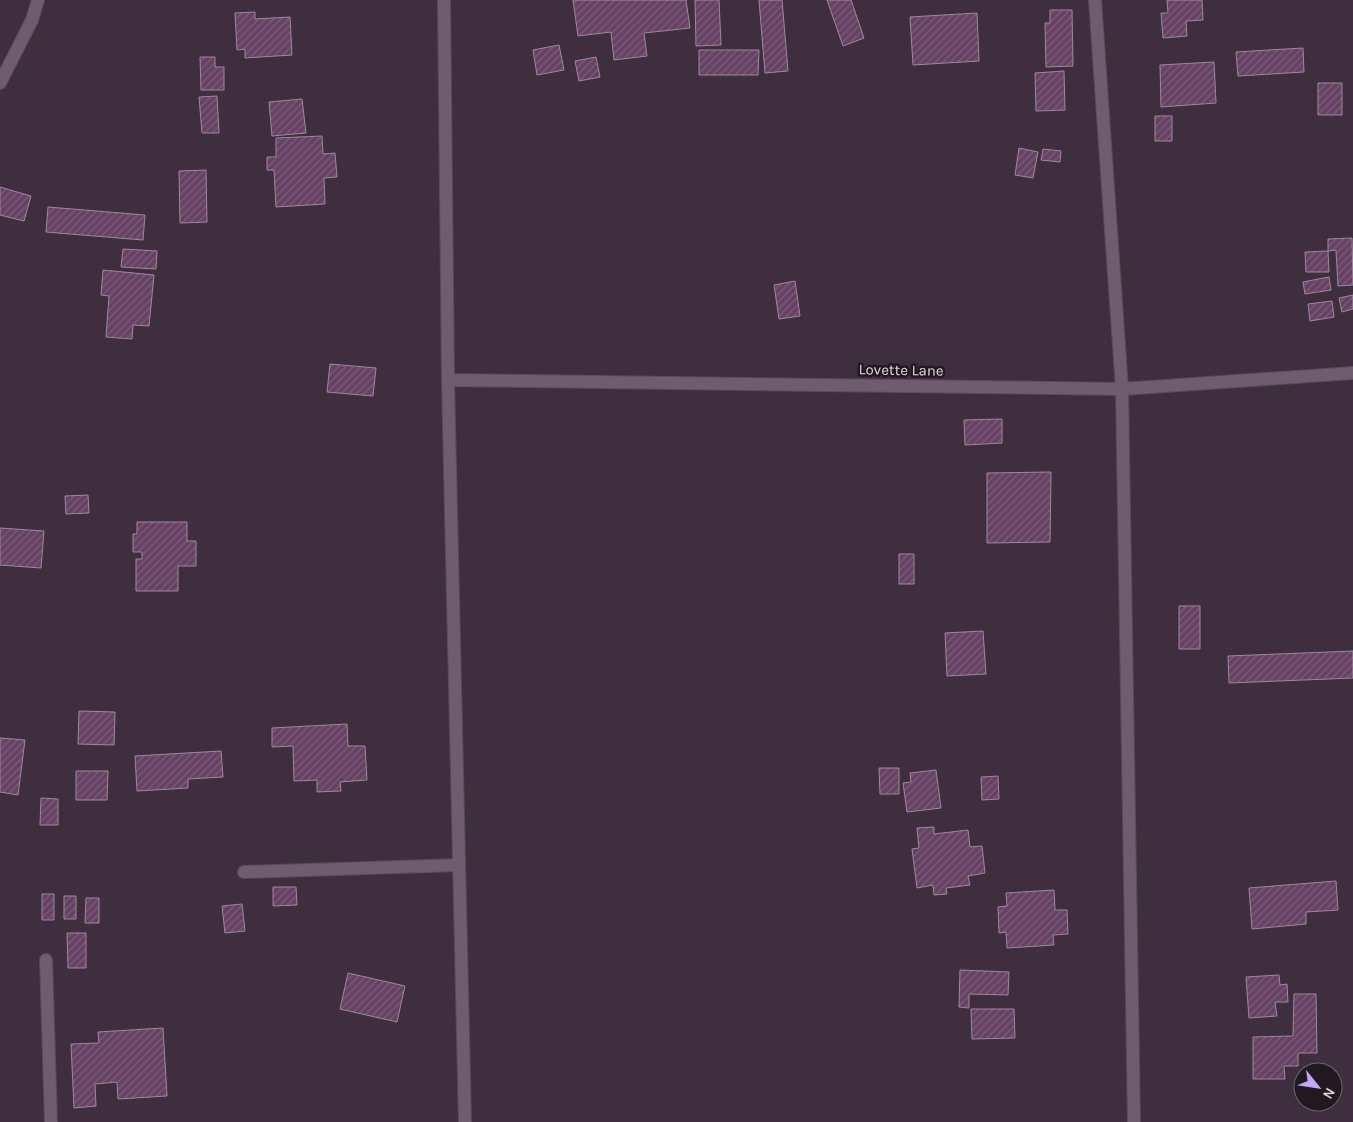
<svg xmlns="http://www.w3.org/2000/svg" width="1353" height="1122" viewBox="0 0 1353 1122" font-family="Karla,sans-serif">
	<style>
		.building { fill: url(#building-hatch); stroke: #9e8a9c }
		.lines { fill: none; stroke-linecap: round; stroke-linejoin: round }
		.minor-casing { stroke: #594b58; stroke-width: 14 }
		.minor { stroke: #6f5c6e; stroke-width: 12 }
		.labels { text-anchor: middle; dominant-baseline: central; stroke-width: 5; stroke-linejoin: round; paint-order: stroke }
		.street-label { font-size: 15px; fill: #e0d5df; stroke: #211920 }
	</style>
	<defs>
		<pattern id="building-hatch" width="6" height="6" patternUnits="userSpaceOnUse" patternTransform="scale(1.25)"><rect width="6" height="6" fill="#664164"/><path d="M-1 1l2-2M0 6l6-6M5 7l2-2" fill="none" stroke="#7c5c7a"/></pattern>
	</defs>
	<rect width="100%" height="100%" fill="#3f2e3e"/>
	<path class="building" d="M573,0H686L690,28L644,33L647,56L614,60L611,32L578,36Z
		M695,0H719L721,45L696,46Z
		M759,0H782L788,71L765,73Z
		M827,0H851L864,38L843,46Z
		M1167,0H1202L1203,20L1186,21L1187,36L1163,38L1161,13H1168Z
		M1050,10H1072L1073,66L1046,67L1045,23H1050Z
		M255,12V19L290,17L292,55L245,58V49L237,50L235,13Z
		M977,13L979,61L913,65L910,17Z
		M559,45L564,70L537,75L533,50Z
		M1303,48L1304,72L1238,76L1236,52Z
		M699,50H759L758,75H699Z
		M200,57H215V67H224V90H201Z
		M596,57L600,77L579,81L575,61Z
		M1214,62L1216,103L1161,107L1160,65Z
		M1064,71L1065,110L1036,111L1035,73Z
		M1318,83H1342V115H1318Z
		M217,96L219,133H202L199,97Z
		M302,99L306,133L272,136L269,102Z
		M1155,116H1172V141H1155Z
		M322,136L323,154L335,153L337,177L324,178L325,204L276,207L274,170H267V157H276V138Z
		M1019,148L1038,152L1033,178L1015,175Z
		M1043,149L1061,151L1060,162L1041,160Z
		M206,170L207,222L180,223L179,171Z
		M0,187L31,196L24,221L0,215Z
		M48,207L145,215L143,240L46,232Z
		M1352,238L1353,285L1338,286L1336,250L1328,251V239Z
		M123,249L157,251L156,269L121,267Z
		M1328,251L1329,272H1306L1305,252Z
		M103,270L154,275L149,326L133,325L132,339L106,337L109,296L101,295Z
		M1329,277L1331,290L1305,294L1303,282Z
		M795,281L800,316L779,319L774,285Z
		M1353,295V309L1342,312L1339,298Z
		M1332,301L1334,317L1310,321L1308,304Z
		M330,364L376,368L373,396L327,392Z
		M1002,419V443L965,445L964,420Z
		M1051,472L1050,542L987,543V473Z
		M88,495L89,513L66,514L65,496Z
		M137,522H187V541H196V566H178V591H136V559H142V552H133V534H137Z
		M0,528L44,531L41,568L0,565Z
		M899,554H914V584H899Z
		M1179,606H1200V649H1179Z
		M983,631L986,674L947,676L945,633Z
		M1353,651V678L1229,683L1228,656Z
		M79,711L115,712L114,745L78,744Z
		M347,724L348,746H365L367,780L340,782L341,791L317,792V780L294,781L293,746L272,747V728Z
		M0,738L25,740L18,795L0,792Z
		M221,751L223,777L188,779V788L137,791L135,756Z
		M879,768H899V794H880Z
		M936,770L941,808L907,812L903,783L911,782L910,773Z
		M76,771H108L107,800H76Z
		M998,776L999,799L982,800L981,777Z
		M41,798L58,799V825H40Z
		M934,827V834L968,830L970,847L982,846L985,873L968,876L970,885L946,888L947,894L934,895L933,885L917,888L912,849L919,848L917,828Z
		M1336,881L1338,910L1306,912V924L1252,929L1249,888Z
		M273,887H296L297,905L273,906Z
		M1054,890L1055,910H1067L1068,934L1053,935L1054,945L1007,948L1006,932L999,933L998,907L1007,906L1006,893Z
		M42,894H54V920H42Z
		M64,896H76V919H64Z
		M86,898H99V923H85Z
		M242,904L245,931L225,933L222,906Z
		M67,933H86V968H68Z
		M960,970L1009,972L1008,995L969,994V1008L959,1007Z
		M348,973L405,986L397,1022L340,1009Z
		M1279,975L1280,985L1287,984L1288,1002H1275L1277,1016L1249,1018L1246,977Z
		M1294,994H1316L1317,1053H1298V1066H1284L1285,1079H1253V1037L1293,1036Z
		M971,1009H1014L1015,1038L972,1039Z
		M163,1028L167,1096L118,1099L117,1082L95,1084L96,1106L74,1108L71,1044L99,1043L98,1032Z"/>
	<g class="lines">
		<defs>
			<path id="minor" d="M444,0L448,380L465,1122
				M1095,0L1122,389L1134,1122
				M0,83L32,20L38,0
				M448,380L1122,389L1353,373
				M244,872L459,865
				M46,960L51,1122"/>
		</defs>
		<use href="#minor" class="minor-casing"/>
		<use href="#minor" class="minor"/>
	</g>
	<g class="labels">
		<g class="street-label">
			<text transform="translate(901 370) rotate(1)">Lovette Lane</text>
		</g>
	</g>
	<g transform="translate(1318 1087) rotate(120)"><circle r="24" fill="#211920" stroke="#6d646c"/>
	<path d="M0-4L9 19L0 12L-9 19Z" fill="#c3a7f2"/>
	<text y="-8" font-size="14" font-weight="bold" text-anchor="middle" fill="#e0d5df">N</text>
	</g>
</svg>
